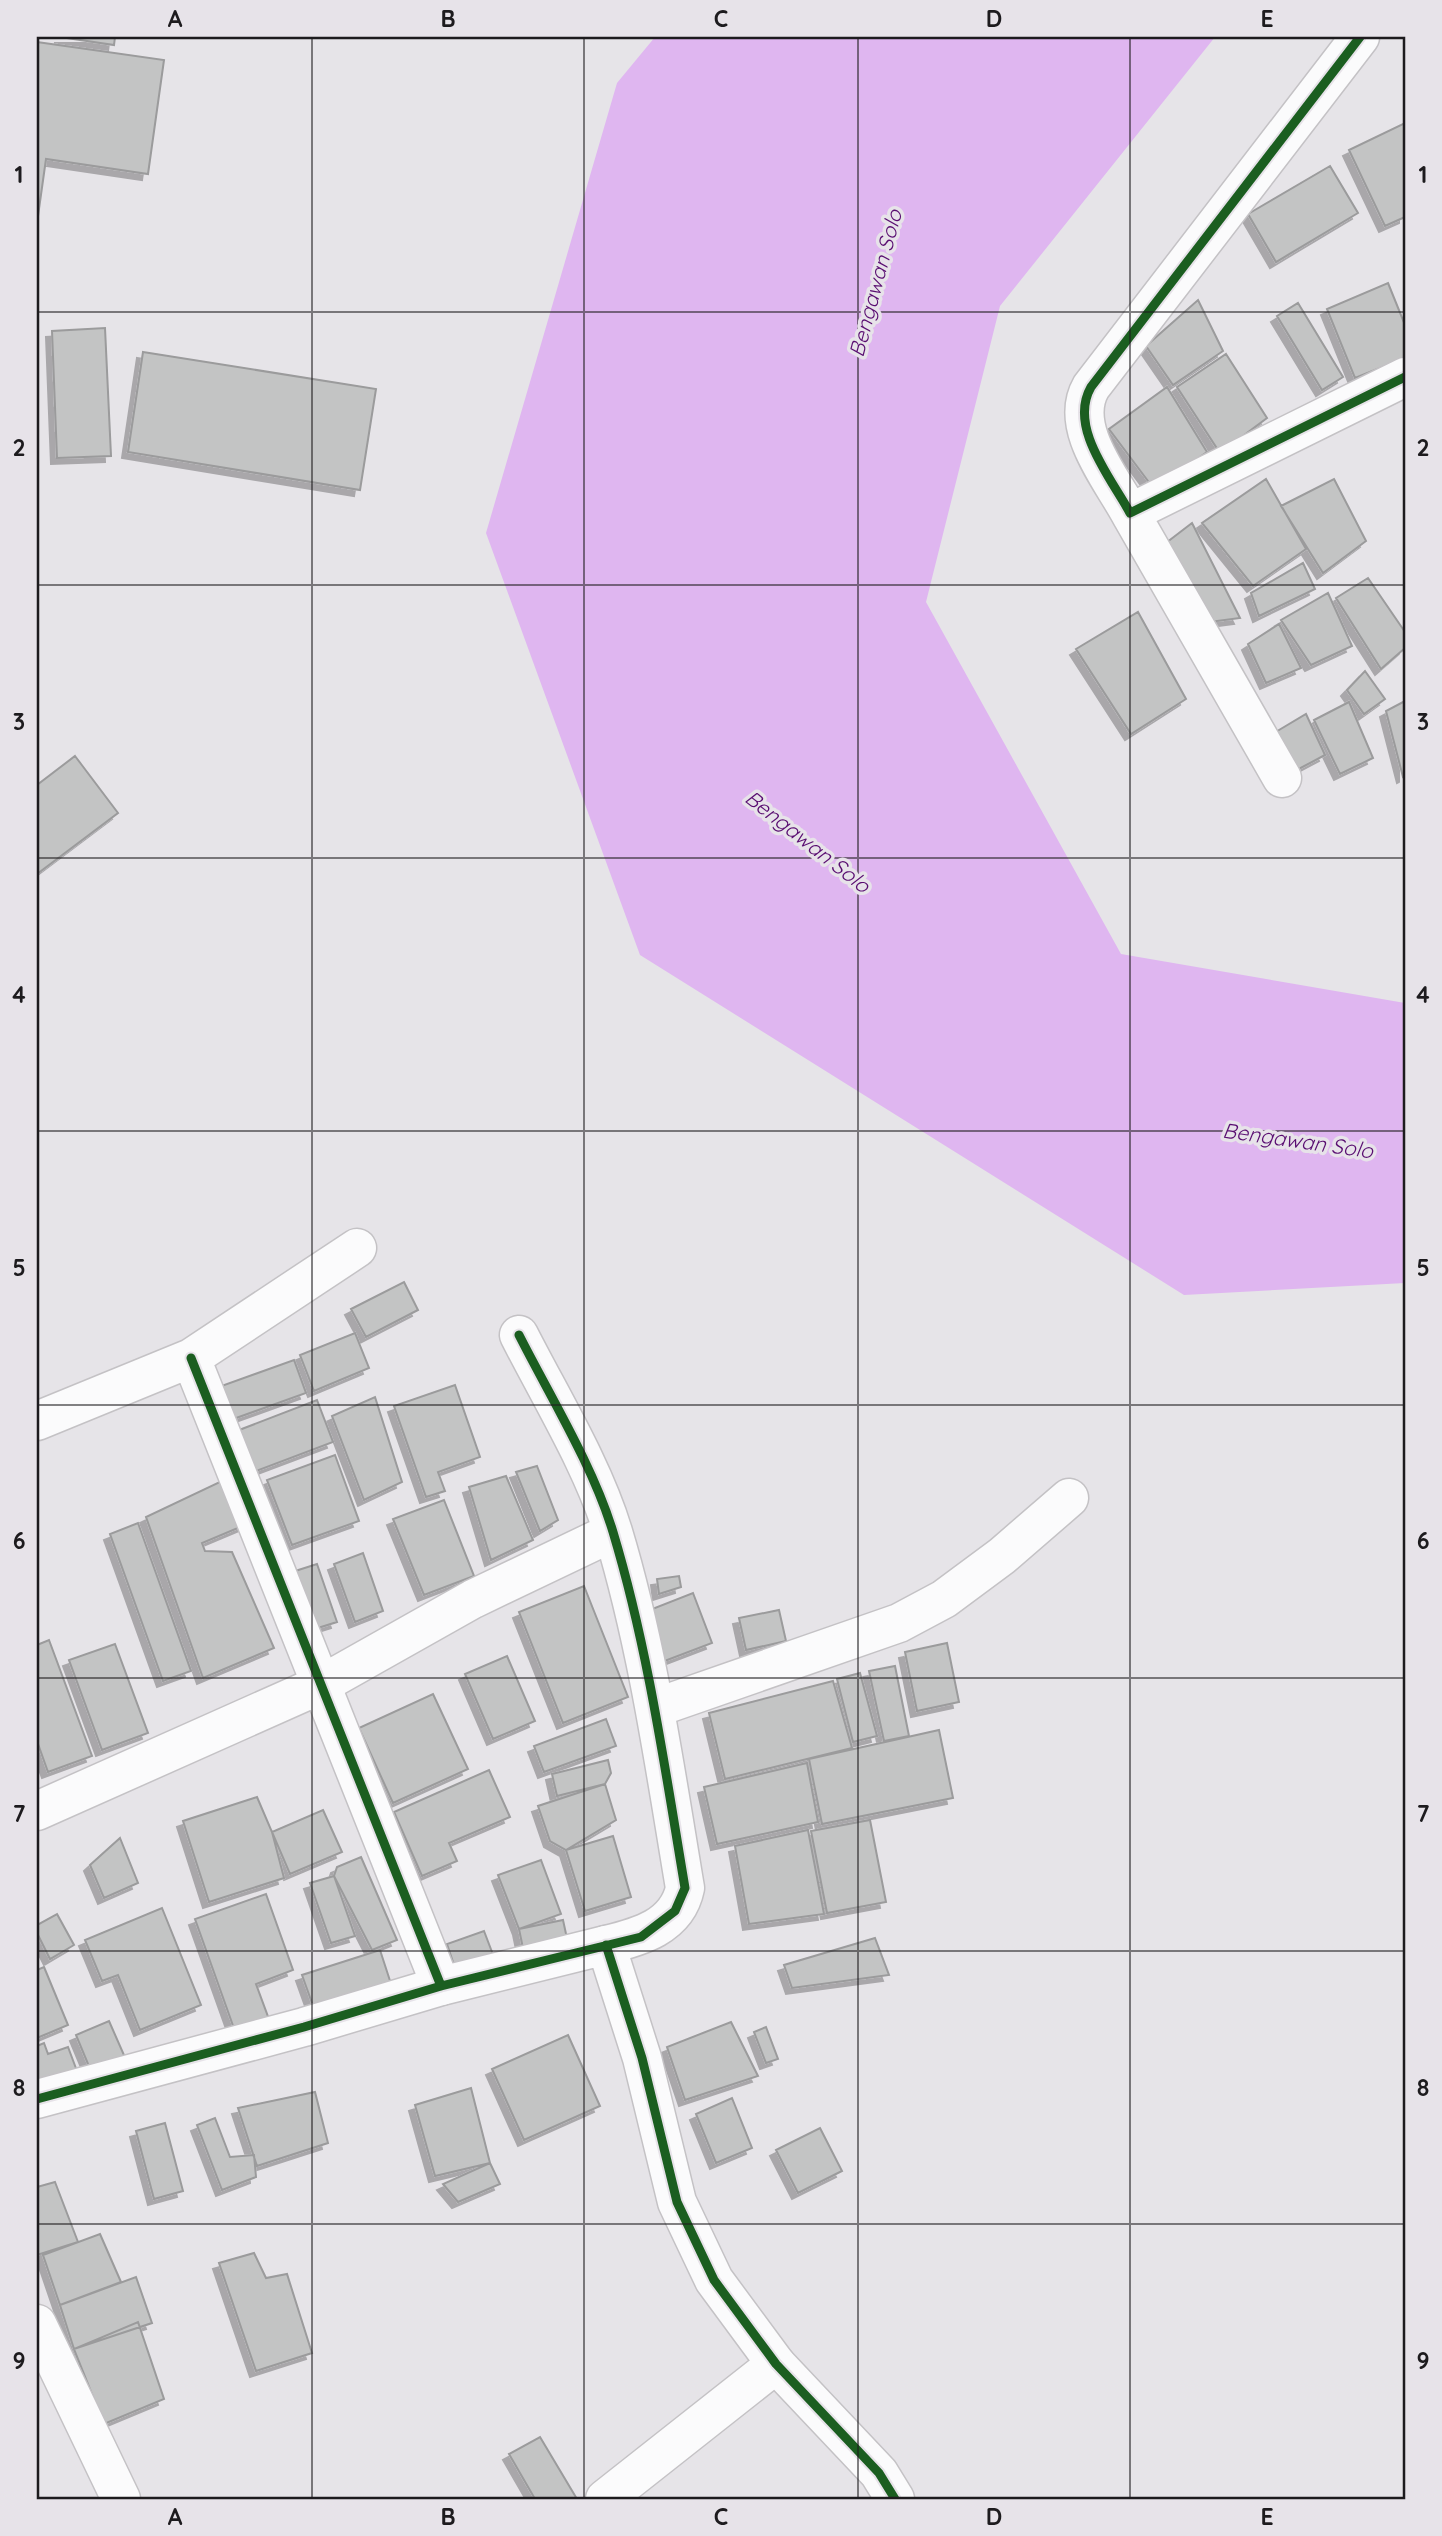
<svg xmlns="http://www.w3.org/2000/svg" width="1442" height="2536" viewBox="0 0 1442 2536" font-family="Quicksand,sans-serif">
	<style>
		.water { fill: #dfb6f0 }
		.building { fill: #c3c4c4; stroke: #9b9b9c; stroke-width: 2; filter: url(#shadow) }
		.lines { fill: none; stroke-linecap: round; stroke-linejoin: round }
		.minor-casing { stroke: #c4c2c5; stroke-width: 41 }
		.tertiary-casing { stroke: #c4c2c5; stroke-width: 41 }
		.minor { stroke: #fbfbfc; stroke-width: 38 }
		.tertiary { stroke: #fbfbfc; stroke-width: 38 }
		.cycleway-casing { stroke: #e7e3e9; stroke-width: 13 }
		.cycleway { stroke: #1b5e20; stroke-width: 9 }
		.grid { fill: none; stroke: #1d1b1e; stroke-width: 2; stroke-opacity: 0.55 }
		.labels { text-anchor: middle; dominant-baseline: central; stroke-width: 7; stroke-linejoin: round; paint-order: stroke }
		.water-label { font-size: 21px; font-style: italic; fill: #590d71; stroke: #e7e3e9 }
		.neatline { fill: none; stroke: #1d1b1e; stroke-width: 2.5 }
		.grid-label { font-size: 23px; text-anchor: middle; font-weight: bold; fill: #1d1b1e }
	</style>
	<defs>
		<filter id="shadow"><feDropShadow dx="-6" dy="6" stdDeviation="0" flood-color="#0004"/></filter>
	</defs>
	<rect width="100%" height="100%" fill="#e6e4e8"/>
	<path class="water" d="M655,37H1215L1000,306L926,602L1121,954L1405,1003V1283L1184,1295L640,955L486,533L617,83Z"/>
	<path class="building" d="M60,37H115L114,45Z
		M37,42L164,60L148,174L46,159L37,223Z
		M1405,123V217L1385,226L1349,150Z
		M1330,166L1358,213L1276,262L1248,214Z
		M1388,283L1405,325V358L1355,378L1327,309Z
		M1198,300L1223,351L1173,385L1146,346Z
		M1298,303L1343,377L1322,390L1277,316Z
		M105,328L111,456L57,458L52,331Z
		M143,352L376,389L360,490L128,452Z
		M1226,354L1267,418L1220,453L1177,387Z
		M1167,387L1207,452L1154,489L1109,429Z
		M1266,479L1306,549L1253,586L1202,523Z
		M1334,479L1366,541L1323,573L1281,506Z
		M1192,523L1240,618L1202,623L1162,546Z
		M1303,563L1315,589L1259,616L1251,593Z
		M1368,578L1405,632V648L1381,669L1336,598Z
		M1328,593L1352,646L1311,665L1281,620Z
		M1138,612L1186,699L1131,734L1076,649Z
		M1279,624L1301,668L1266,683L1248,644Z
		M1365,671L1385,699L1364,714L1347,690Z
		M1405,701V776L1403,777L1386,711Z
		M1349,702L1373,758L1340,774L1314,720Z
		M1306,714L1325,755L1295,771L1274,733Z
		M75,756L118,813L37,874V785Z
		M404,1282L418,1310L366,1337L351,1309Z
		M355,1333L369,1368L314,1391L300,1355Z
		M294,1360L306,1393L225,1422L213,1389Z
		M455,1385L480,1457L438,1472L445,1491L426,1497L394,1406Z
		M375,1397L402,1482L364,1500L332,1416Z
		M317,1400L333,1442L240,1477L234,1432Z
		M335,1455L359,1521L292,1545L267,1480Z
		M537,1466L558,1520L540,1531L516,1472Z
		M506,1476L533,1540L491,1560L469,1487Z
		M226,1479L245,1525L202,1543L205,1551L232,1552L274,1648L203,1678L146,1517Z
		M444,1500L474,1576L424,1595L393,1519Z
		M138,1523L191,1671L163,1681L110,1534Z
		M363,1553L383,1611L355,1622L334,1564Z
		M317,1564L337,1622L305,1632L286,1574Z
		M679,1576L681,1587L659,1594L657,1579Z
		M584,1586L628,1697L563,1723L519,1612Z
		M693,1593L712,1643L662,1662L642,1613Z
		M779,1610L786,1641L746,1650L739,1618Z
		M49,1640L92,1756L48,1772L37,1741V1645Z
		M947,1643L959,1702L917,1711L905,1652Z
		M115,1644L148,1733L102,1750L69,1660Z
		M507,1656L535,1721L493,1739L465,1674Z
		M895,1666L909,1736L884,1741L869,1671Z
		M860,1673L877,1736L853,1742L837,1679Z
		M833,1681L852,1748L725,1779L709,1713Z
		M433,1694L468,1769L393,1803L359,1728Z
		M606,1719L616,1746L544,1772L534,1746Z
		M939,1730L953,1798L822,1824L809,1759Z
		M608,1760L611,1773L605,1784L557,1796L552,1774Z
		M807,1763L818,1822L717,1844L704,1787Z
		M489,1770L510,1817L449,1843L457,1861L422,1876L394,1812Z
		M605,1784L616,1820L566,1850L550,1841L538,1806Z
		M257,1797L272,1832L284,1878L209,1902L183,1821Z
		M323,1810L342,1852L290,1874L272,1832Z
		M870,1820L886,1902L827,1913L811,1831Z
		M808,1830L824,1914L749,1924L735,1846Z
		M613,1836L631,1897L585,1911L566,1850Z
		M120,1838L138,1883L104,1898L90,1865Z
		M361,1857L397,1940L372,1950L334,1876L337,1867Z
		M541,1860L561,1914L519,1929L498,1875Z
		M334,1876L355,1936L331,1943L310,1883Z
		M266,1894L293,1970L256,1984L270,2022L236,2034L195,1919Z
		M162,1908L201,2005L140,2030L118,1975L102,1981L85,1940Z
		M57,1914L74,1945L50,1959L37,1933V1925Z
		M563,1920L568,1943L524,1953L519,1929Z
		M484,1931L495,1960L457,1974L447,1944Z
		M875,1938L889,1975L792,1988L784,1965Z
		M380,1950L393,1990L316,2014L302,1975Z
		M44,1967L68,2025L37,2038V1970Z
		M109,2021L127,2062L93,2076L76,2035Z
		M731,2022L758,2076L685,2100L667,2047Z
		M766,2027L778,2059L766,2063L754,2032Z
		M568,2035L600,2106L524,2140L492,2069Z
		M44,2043L48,2054L68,2047L77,2071L37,2084V2046Z
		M471,2088L490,2163L435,2176L415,2105Z
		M315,2092L328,2143L257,2166L238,2108Z
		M732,2098L752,2148L716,2163L696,2114Z
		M215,2118L230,2157L254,2155L256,2177L222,2190L197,2125Z
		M165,2123L183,2191L154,2199L136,2131Z
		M820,2128L842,2171L798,2193L776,2150Z
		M490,2163L500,2184L458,2202L443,2184Z
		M55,2182L78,2242L37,2255V2187Z
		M100,2234L121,2282L60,2305L43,2255Z
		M254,2253L266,2278L287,2274L312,2353L256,2371L219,2263Z
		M136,2277L152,2323L74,2349L60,2305Z
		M138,2322L164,2399L104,2424L74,2349Z
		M540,2437L577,2499H535L509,2454Z"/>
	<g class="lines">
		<defs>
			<path id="minor" d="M1360,37L1091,387C1068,427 1111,478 1130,513L1405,377
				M1130,513L1282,778
				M519,1335C551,1398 593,1466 613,1532C648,1648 665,1769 685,1888C677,1927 639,1937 606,1945
				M191,1358L441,1986
				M37,1421L191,1358L357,1248
				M655,1708L899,1623L944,1599L1002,1556L1069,1498
				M37,1811L322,1684L473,1599L613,1532
				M37,2324L121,2499
				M605,2499L776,2364"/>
			<path id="tertiary" d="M37,2099L304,2027L441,1986L606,1945L642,2058L677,2202L714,2280L776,2364L879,2473L895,2499"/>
		</defs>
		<use href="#minor" class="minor-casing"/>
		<use href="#tertiary" class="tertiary-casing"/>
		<use href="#minor" class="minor"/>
		<use href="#tertiary" class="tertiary"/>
		<defs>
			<path id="cycleway" d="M1360,37L1091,387C1068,427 1111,478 1130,513L1405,377
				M191,1358L441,1986
				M606,1945L642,2058L677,2202L714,2280L776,2364L879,2473L895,2499
				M37,2099L304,2027L441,1986L641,1937L675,1911L685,1888C665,1769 648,1648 613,1532C593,1466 551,1398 519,1335"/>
		</defs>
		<use href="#cycleway" class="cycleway-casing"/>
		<use href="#cycleway" class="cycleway"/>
	</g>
	<path class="grid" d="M312,37V2499M584,37V2499M858,37V2499M1130,37V2499M37,312H1405M37,585H1405M37,858H1405M37,1131H1405M37,1405H1405M37,1678H1405M37,1951H1405M37,2224H1405"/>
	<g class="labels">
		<g class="water-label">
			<text transform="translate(875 283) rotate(-75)">Bengawan Solo</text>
			<text transform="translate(808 841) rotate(38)">Bengawan Solo</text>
			<text transform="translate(1298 1140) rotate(8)">Bengawan Solo</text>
		</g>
	</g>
	<rect width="1442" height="2536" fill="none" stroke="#e7e3e9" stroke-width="77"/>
	<rect x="38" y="38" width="1366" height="2460" class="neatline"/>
	<g class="grid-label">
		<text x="175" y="27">A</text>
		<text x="448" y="27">B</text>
		<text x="721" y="27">C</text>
		<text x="994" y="27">D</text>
		<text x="1267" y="27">E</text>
		<text x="19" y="183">1</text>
		<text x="1423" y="183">1</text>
		<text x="19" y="456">2</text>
		<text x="1423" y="456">2</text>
		<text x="19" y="730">3</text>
		<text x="1423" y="730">3</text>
		<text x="19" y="1003">4</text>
		<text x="1423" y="1003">4</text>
		<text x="19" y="1276">5</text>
		<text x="1423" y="1276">5</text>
		<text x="19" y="1549">6</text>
		<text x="1423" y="1549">6</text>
		<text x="19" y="1822">7</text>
		<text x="1423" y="1822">7</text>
		<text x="19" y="2096">8</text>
		<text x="1423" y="2096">8</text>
		<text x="19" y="2369">9</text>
		<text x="1423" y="2369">9</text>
		<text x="175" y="2525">A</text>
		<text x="448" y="2525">B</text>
		<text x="721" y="2525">C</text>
		<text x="994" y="2525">D</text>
		<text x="1267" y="2525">E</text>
	</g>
</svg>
